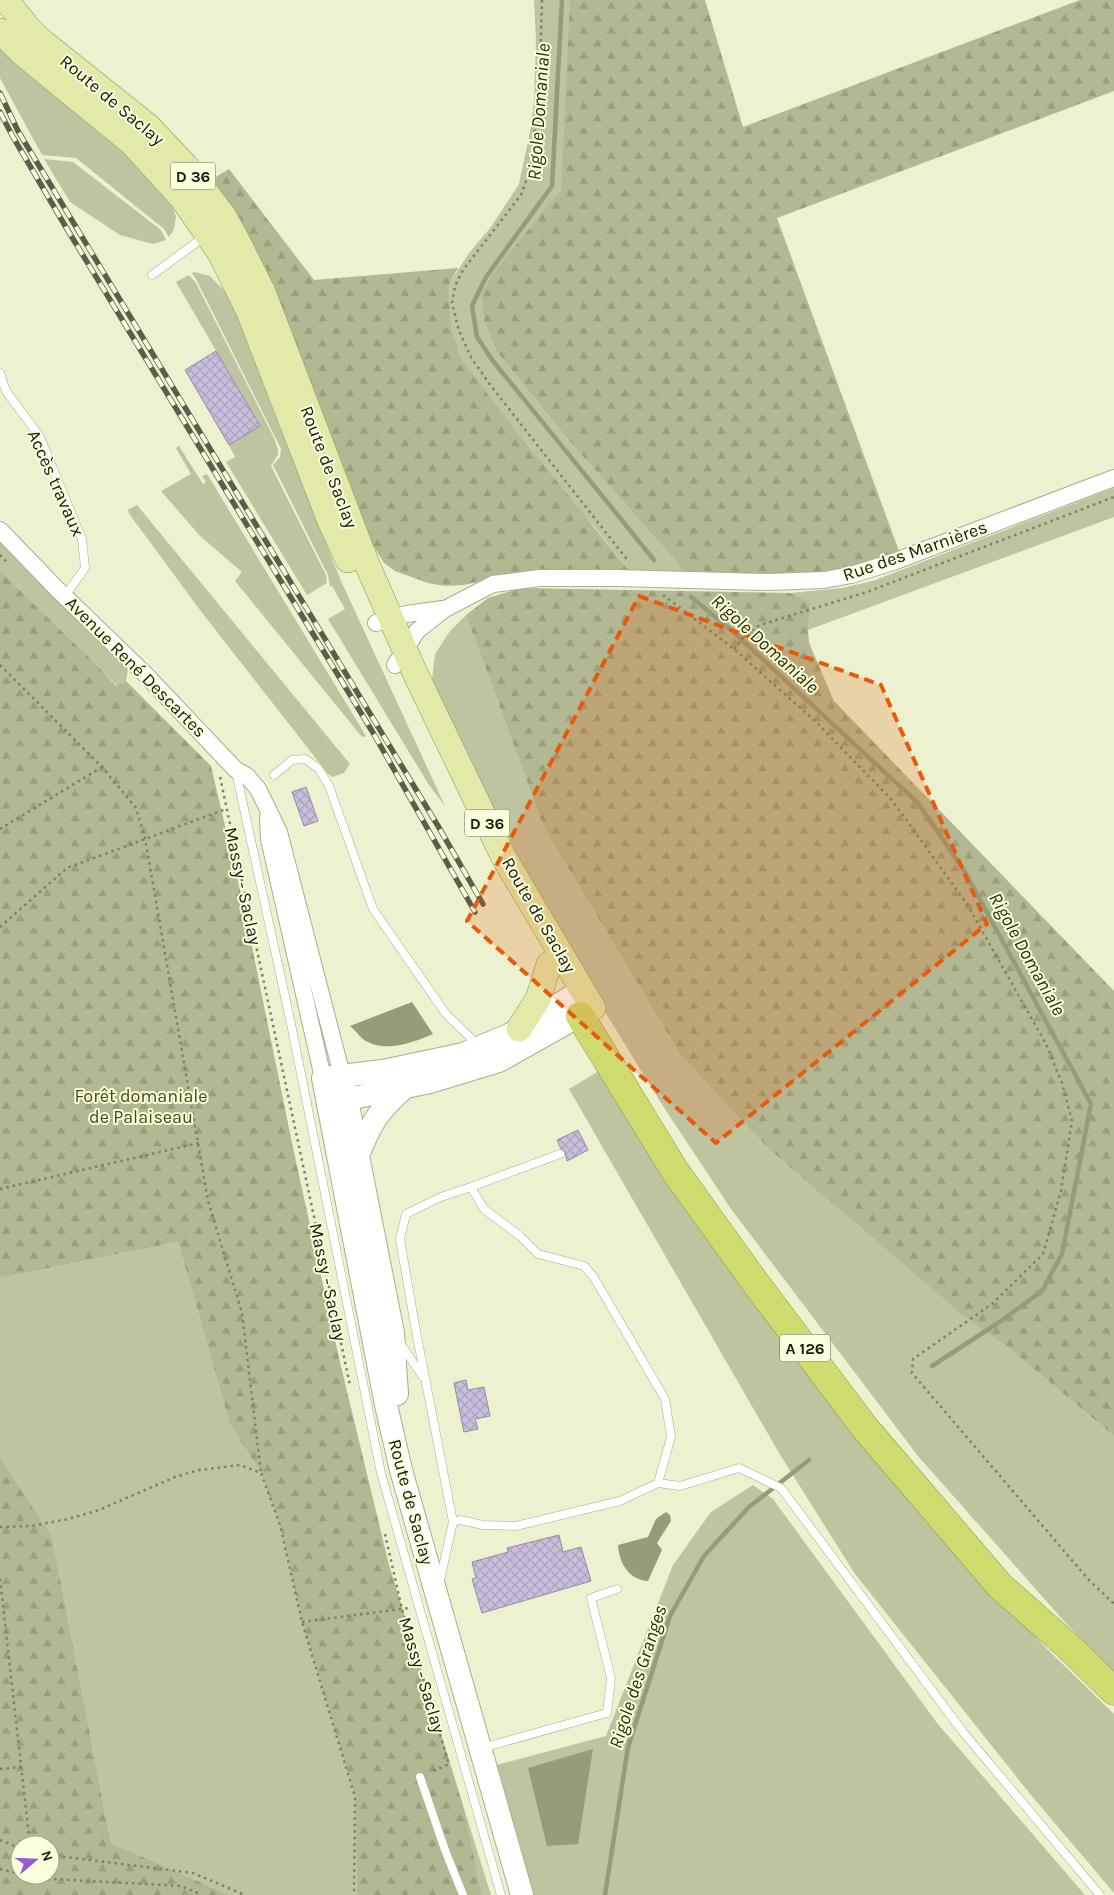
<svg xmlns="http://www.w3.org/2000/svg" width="1114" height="1895" viewBox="0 0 1114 1895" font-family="Karla,sans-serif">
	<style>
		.green { fill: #bec3a0 }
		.forest { fill: url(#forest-firs); fill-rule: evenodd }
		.water { fill: #969c77 }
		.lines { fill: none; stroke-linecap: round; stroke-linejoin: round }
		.stream { stroke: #969c77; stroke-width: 4.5 }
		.building { fill: url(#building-cross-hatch); stroke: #978aa8 }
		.service-casing { stroke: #aaae8e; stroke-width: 9 }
		.minor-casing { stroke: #aaae8e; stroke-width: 18 }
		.secondary-casing { stroke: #aaae8e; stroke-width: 24 }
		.primary-casing { stroke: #90974d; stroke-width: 26 }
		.motorway-casing { stroke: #90974d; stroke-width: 29 }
		.path { stroke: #7d8069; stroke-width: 2.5; stroke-dasharray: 2.5 4; stroke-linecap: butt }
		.service { stroke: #fff; stroke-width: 8 }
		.minor { stroke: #fff; stroke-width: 16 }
		.secondary { stroke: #fff; stroke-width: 22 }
		.primary { stroke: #e2e9a9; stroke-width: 25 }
		.motorway { stroke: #cfda6f; stroke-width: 28 }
		.rail-casing { stroke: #5c5e4b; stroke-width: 5.5 }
		.rail { stroke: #f9fedc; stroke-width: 4; stroke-dasharray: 11; stroke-linecap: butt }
		.marked { fill: #e8590c; fill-opacity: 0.2; stroke: #e8590c; stroke-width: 4; stroke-dasharray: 10 6; stroke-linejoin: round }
		.labels { text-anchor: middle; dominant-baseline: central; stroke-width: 4; stroke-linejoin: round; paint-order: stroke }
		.shield { fill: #f9fedc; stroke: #5d5f4c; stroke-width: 1 }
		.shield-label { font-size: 16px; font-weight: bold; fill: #1a1b0f }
		.street-label { font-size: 18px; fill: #1a1b0f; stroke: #f9fedc }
		.park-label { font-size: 18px; fill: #464b0c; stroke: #f9fedc }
		.water-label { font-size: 19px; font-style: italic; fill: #2b2e00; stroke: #f9fedc }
	</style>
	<defs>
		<pattern id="forest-firs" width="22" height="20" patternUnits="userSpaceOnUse" patternTransform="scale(1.25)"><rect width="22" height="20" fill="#b3b892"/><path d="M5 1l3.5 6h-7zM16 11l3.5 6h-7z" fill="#999e7d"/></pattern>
		<pattern id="building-cross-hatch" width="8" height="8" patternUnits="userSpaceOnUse" patternTransform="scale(1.25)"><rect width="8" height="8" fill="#cabddc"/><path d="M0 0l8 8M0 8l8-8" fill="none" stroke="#ada2bc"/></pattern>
	</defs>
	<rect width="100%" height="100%" fill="#ecf1cf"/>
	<path class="green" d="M534,0H574L561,190L516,247L481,296L484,321L497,352L565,436L688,575L630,572L593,525L563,493L532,450L491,400L462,360L451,327L449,284L469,253L491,227L519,184L531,127L534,101L536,40Z
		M0,39L138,157L169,196L176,217L174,229L169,237L164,229L76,158L42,155L0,78Z
		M44,159L73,162L161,230L166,240L153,244L120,235L70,202Z
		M194,272L210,276L230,297L276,418L341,581L445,806L429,785L328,619L345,609L332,586L330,587L328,575L273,465L280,457L281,449L197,281L192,273Z
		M189,275L196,283L273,436L278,449V454L271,466L326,575L327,583L307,595L226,462L235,457L229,445L260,426L176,282Z
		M179,446L203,484L206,482L202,476L207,474L366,736L362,737L235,581L242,572L200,536L161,491L191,474L176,448Z
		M1114,488V517L808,630L811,604L790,593L842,588L873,581Z
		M137,505L350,764L344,773L332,777L328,774L203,614L130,515L128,510Z
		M0,536L129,664L126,681L117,686L98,666L0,571Z
		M466,615L544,828L681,1056L770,1150L963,1316L1006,1346L1114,1436V1673L1063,1620L918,1456L731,1209L661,1103L589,986L487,800L432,680L435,654L450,631Z
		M599,1071L837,1406L1042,1644L1114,1714V1893L1031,1795L855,1574L779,1453L569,1089Z
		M178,1242L230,1425L261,1473L280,1525L302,1622L355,1797L357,1895H230L111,1843L52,1536L10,1473L0,1455V1278Z
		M753,1485L773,1499L937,1723L1085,1895H534L493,1766L606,1736L673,1565L711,1512Z
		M460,1796L462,1802L491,1895H482Z"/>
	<path class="forest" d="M570,0H705L743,127L1080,0H1114V91L777,218L900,554L853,569L786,578L688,575L565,436L497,352L484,321L481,296L493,273L561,190Z
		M229,169L314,280L458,268L449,284L451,327L462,360L502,413L630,572L489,579L464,585L445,586L428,583L395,571L384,563L366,534L211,180Z
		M0,571L98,666L116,686L126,681L211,766L242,898L292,1143L339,1358L389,1565L462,1802L482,1895H357L355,1797L302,1622L280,1525L261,1473L230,1425L178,1242L0,1278Z
		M521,588L790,593L811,603L808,630L809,643L834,701L1114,991V1436L1006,1346L963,1316L770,1150L681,1056L544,828L466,615L488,598Z
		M0,1455L10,1473L52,1536L111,1843L230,1895H0ZM20,1845H50V1875H20Z"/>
	<path class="water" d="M412,1002L433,1034C412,1043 385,1053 364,1040C359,1036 355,1030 350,1026Z
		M666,1512L670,1515L671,1521L657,1543L662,1550L648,1581C629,1580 619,1563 618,1545L648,1537L656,1519Z
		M593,1749L578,1844L547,1846L528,1768Z"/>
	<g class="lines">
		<path class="stream" d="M562,0L552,186L486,277L472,306L477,337L493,361L654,560
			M691,597L731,630L918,803L965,872L1091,1104L1062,1254L1042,1291L1001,1321L932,1366
			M605,1895L628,1747L670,1616L704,1556L749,1507L809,1460"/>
	</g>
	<path class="building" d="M216,351L260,426L229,445L185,370Z
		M306,787L318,821L304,826L292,792Z
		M578,1130L588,1150L567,1161L565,1152L561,1149L557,1140Z
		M466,1380L468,1390L484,1387L490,1416L475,1419L478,1429L464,1432L454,1383Z
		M559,1535L563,1552L581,1547L591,1581L482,1613L472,1579L476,1578L472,1562L508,1552L507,1548Z"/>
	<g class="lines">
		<defs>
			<path id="service" d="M152,275L204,237
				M0,373L6,391L40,437L82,539L85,568L65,596
				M236,772L291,1024L381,1473L501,1895
				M274,775L292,760L305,759L318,768L329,786L373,909L446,1014L478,1045
				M471,1187L560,1154
				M400,1343L423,1377
				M453,1522L415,1326L400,1239L406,1214L441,1197L471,1187L484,1209L520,1236L538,1254L584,1266L593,1276L665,1399L671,1437L658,1483
				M440,1580L453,1522L460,1520L483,1525L516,1526L620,1501L658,1483L680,1486L739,1468L781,1488L963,1732L1100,1895
				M482,1748L607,1713L611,1678L591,1598L617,1589
				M420,1777L445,1850L463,1895"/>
			<path id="minor" d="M0,530L57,589L146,675L236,770L247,776L258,789L279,832L342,1075
				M376,623L406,614L443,609
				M395,665L417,631L445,609L493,584L540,578H616L768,582L824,580L851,575L893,562L1114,478
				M268,817L269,839L323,1078"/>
			<path id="secondary" d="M342,1075L393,1333L397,1394
				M334,1102L430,1082L499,1061L593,1008
				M357,1158C371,1123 377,1112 405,1087
				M522,1895L401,1470L386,1405L323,1078L383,1071L463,1054L509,1035L582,990"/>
			<path id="primary" d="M6,0L30,30L44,43L148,126L185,165L223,215L236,238L263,292L366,562L415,673L503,856L593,1008
				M0,31L22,53L132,143L182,198L220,253L249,312L330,521L348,560
				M519,1029L538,999L549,964"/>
			<path id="motorway" d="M580,1016L675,1171L757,1285L865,1428L1000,1586L1069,1647L1114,1691"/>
		</defs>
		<use href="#service" class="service-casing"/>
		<use href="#minor" class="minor-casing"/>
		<use href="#secondary" class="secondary-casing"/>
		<use href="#primary" class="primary-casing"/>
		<use href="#motorway" class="motorway-casing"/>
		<path class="path" d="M542,0L540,69L532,165L521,195L463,270L455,286L452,303L459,331L472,359L491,386L629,562
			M0,555L6,561
			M663,595L734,649L816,722L891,799L967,904L1046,1044L1062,1083L1072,1121L1061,1191L1043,1254L992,1304L913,1359L912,1373L1088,1579L1114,1604
			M734,649L748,632L760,625L867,592L1114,497
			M0,665L102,767L136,808L145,838L208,1201L242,1313L261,1473
			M220,777L350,1385
			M0,829L102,767
			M0,927L67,868L226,809
			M0,1189L199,1143
			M0,1527L31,1526L68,1519L99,1510L175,1477L199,1470L240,1465L261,1473L280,1525L302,1622L355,1797L354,1895
			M385,1534L402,1609L449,1764L431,1772
			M0,1579L30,1845
			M302,1622L409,1608
			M0,1769L21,1767
			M0,1840L20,1848
			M50,1855L193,1873L245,1895
			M0,1869L20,1874
			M22,1875L33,1878L181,1886L202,1895"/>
		<use href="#service" class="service"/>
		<use href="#minor" class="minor"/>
		<use href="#secondary" class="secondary"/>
		<use href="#primary" class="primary"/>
		<use href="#motorway" class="motorway"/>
		<defs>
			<path id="rail" d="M0,93L18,131L438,826L483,904
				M0,112L13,137L67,229L372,731L475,912"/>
		</defs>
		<use href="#rail" class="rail-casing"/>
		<use href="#rail" class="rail"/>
	</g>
	<path class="marked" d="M639,596L881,685L987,924L716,1143L467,921Z"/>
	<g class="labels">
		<g class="shield">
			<rect x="170.5" y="162.5" width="45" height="27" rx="4"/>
			<rect x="464.5" y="809.5" width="45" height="27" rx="4"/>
			<rect x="780" y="1334.5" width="50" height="27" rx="4"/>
		</g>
		<g class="shield-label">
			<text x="193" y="176">D 36</text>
			<text x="487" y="823">D 36</text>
			<text x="805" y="1348">A 126</text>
		</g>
		<g class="street-label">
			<text transform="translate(112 100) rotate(40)">Route de Saclay</text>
			<text transform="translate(329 467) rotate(69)">Route de Saclay</text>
			<text transform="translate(56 483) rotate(66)">Accès travaux</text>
			<text transform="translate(915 551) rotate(-19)">Rue des Marnières</text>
			<text transform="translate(136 667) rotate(45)">Avenue René Descartes</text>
			<text transform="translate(243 886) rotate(78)">Massy - Saclay</text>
			<text transform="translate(539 915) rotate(60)">Route de Saclay</text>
			<text transform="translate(328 1282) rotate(78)">Massy - Saclay</text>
			<text transform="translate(411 1502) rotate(75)">Route de Saclay</text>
			<text transform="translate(422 1675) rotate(73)">Massy - Saclay</text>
		</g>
		<g class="park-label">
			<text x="141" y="1096">Forêt domaniale<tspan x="141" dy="21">de Palaiseau</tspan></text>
		</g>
		<g class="water-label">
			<text transform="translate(539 112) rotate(-86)">Rigole Domaniale</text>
			<text transform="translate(765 644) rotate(42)">Rigole Domaniale</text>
			<text transform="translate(1027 954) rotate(61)">Rigole Domaniale</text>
			<text transform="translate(638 1677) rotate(-72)">Rigole des Granges</text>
		</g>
	</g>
	<g transform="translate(35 1860) rotate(71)"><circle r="24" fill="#f9fedc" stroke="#a0a38a"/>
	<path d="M0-4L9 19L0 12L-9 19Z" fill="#975bd2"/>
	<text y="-8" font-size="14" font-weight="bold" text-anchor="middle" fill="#1a1b0f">N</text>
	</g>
</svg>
